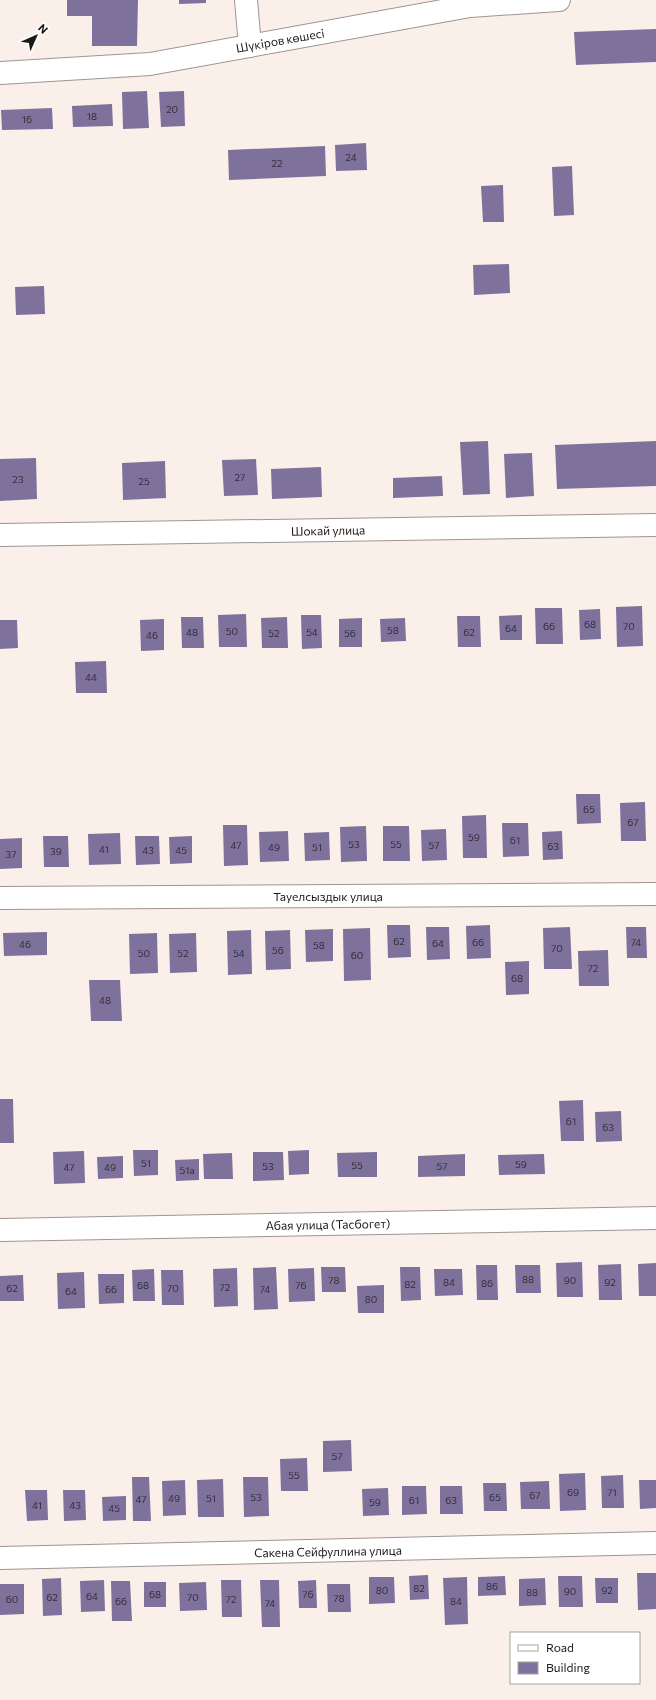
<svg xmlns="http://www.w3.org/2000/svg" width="656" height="1700" viewBox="0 0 656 1700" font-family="Commissioner,sans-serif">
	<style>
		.building { fill: #7e719c }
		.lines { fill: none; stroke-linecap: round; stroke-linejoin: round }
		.minor-casing { stroke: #9f9590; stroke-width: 24 }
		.minor { stroke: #fff; stroke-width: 22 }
		.labels { text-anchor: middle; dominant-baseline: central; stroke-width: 4; stroke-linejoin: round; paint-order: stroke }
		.number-label { font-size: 10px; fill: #342e38 }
		.street-label { font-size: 12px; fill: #1c1817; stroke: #fff }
	</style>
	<rect width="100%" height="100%" fill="#fbefea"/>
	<path class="building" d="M67,0H138L137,46H92V16H67Z
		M179,0H206V3L179,4Z
		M656,29V62L576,65L574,32Z
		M147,91L149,128L123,129L122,92Z
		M184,91L185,126L161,127L159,92Z
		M112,104L113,126L73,127L72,106Z
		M52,108L53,129L2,130L1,110Z
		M366,143L367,170L336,171L335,145Z
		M325,146L326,176L229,180L228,150Z
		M572,166L574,215L554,216L552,167Z
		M503,185L504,222H483L481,186Z
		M509,264L510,293L474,295L473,265Z
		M44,286L45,314L16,315L15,287Z
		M488,441L490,494L463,495L460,442Z
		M656,441V486L557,489L555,445Z
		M532,453L534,496L506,498L504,454Z
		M36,458L37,499L0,501V459Z
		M256,459L258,495L224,496L222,460Z
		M165,461L166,498L123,500L122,463Z
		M321,467L322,497L272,499L271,469Z
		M442,476L443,496L393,498V478Z
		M642,606L643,646L617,647L616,607Z
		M535,608H562L563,644H536Z
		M600,609L601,639L580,640L579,610Z
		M246,614L247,647H219L218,615Z
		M301,615H321L322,648L302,649Z
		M522,615V640H500L499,616Z
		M457,616H480L481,647H458Z
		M181,617H203L204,648H182Z
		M287,617L288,648H262L261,618Z
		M362,618V647H339V619Z
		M405,618L406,641L381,642L380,619Z
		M164,619V650L141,651L140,620Z
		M0,620H17L18,648L0,649Z
		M106,661L107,693H76L75,662Z
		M576,794H600L601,823L577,824Z
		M645,802L646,841H621L620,803Z
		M486,815L487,858H463L462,816Z
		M502,823H528L529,856L503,857Z
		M223,825H247L248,865L224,866Z
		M366,826L367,861L341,862L340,827Z
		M383,826H409L410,861H383Z
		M446,829L447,860L422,861L421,830Z
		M288,831L289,861L260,862L259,832Z
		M562,831L563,859L543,860L542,832Z
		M329,832L330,860L305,861L304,833Z
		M120,833L121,864L89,865L88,834Z
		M43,836H68L69,867H44Z
		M135,836H159L160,864L136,865Z
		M192,836V863L170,864L169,837Z
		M22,838V868L0,869V839Z
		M387,925H410L411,957L388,958Z
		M490,925L491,958L467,959L466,926Z
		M426,927H449L450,959L427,960Z
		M570,927L572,969H544L543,928Z
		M626,927H646L647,958H627Z
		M370,928L371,980L344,981L343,929Z
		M333,929V961L306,962L305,930Z
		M251,930L252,974L228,975L227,931Z
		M290,930L291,969L266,970L265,931Z
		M47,932V955L4,956L3,933Z
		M157,933L158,973L130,974L129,934Z
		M196,933L197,972L170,973L169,934Z
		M608,950L609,986H579L578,951Z
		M529,961V994L506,995L505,962Z
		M89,980H120L122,1021H91Z
		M0,1099H13L14,1143H0Z
		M583,1100L584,1141H561L559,1101Z
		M621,1111L622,1141L596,1142L595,1112Z
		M133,1150H158V1175L134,1176Z
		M309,1150V1174L289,1175L288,1151Z
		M84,1151L85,1183L54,1184L53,1152Z
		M253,1152H283L284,1180L253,1181Z
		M377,1152V1177H338L337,1153Z
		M232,1153L233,1179H204L203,1154Z
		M465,1154V1176L418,1177V1156Z
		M544,1154L545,1174L499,1175L498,1155Z
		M123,1156V1178L98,1179L97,1157Z
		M199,1159V1180L176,1181L175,1160Z
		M582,1262L583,1297H557L556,1263Z
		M656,1263V1296H639L638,1264Z
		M621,1264L622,1300H599L598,1265Z
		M476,1265H497L498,1300H477Z
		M515,1265H540L541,1293H516Z
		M276,1267L278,1309L254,1310L253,1268Z
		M321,1267H345L346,1292H322Z
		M400,1267H420L421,1300L401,1301Z
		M237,1268L238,1306L214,1307L213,1269Z
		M314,1268L315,1301L289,1302L288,1269Z
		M154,1269L155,1301H133L132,1270Z
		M434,1269H462L463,1295L435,1296Z
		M161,1270H183L184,1305H162Z
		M84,1272L85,1308L58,1309L57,1273Z
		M98,1274H124V1303L99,1304Z
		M23,1275L24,1301H0V1276Z
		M384,1285V1313H358L357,1286Z
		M351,1440L352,1471L323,1472V1441Z
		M307,1458L308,1491H281L280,1459Z
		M585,1473L586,1510L560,1511L559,1474Z
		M623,1475L624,1508H602L601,1476Z
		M132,1477H149L151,1521H133Z
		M243,1477H268L269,1516L244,1517Z
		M223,1479L224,1517H198L197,1480Z
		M185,1480L186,1515L163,1516L162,1481Z
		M639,1480H656V1508L640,1509Z
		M549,1481L550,1509H521L520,1482Z
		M483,1483H506L507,1511H484Z
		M402,1486H426L427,1514L402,1515Z
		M440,1486H462L463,1514H440Z
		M388,1488L389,1515L363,1516L362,1489Z
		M25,1490H47L48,1520L27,1521Z
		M63,1490H85L86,1520L64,1521Z
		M126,1496V1520L103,1521L102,1497Z
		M637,1573H656V1609L638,1610Z
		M428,1575L429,1599L410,1600L409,1576Z
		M505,1576L506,1595L478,1596V1577Z
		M558,1576H582L583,1607H559Z
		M369,1577H394L395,1603L369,1604Z
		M467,1577L468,1624L445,1625L443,1578Z
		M61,1578L62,1615L43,1616L42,1579Z
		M545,1578L546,1605L519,1606V1579Z
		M595,1578H618V1603H596Z
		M104,1580L105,1611L81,1612L80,1581Z
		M221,1580H241L242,1617H222Z
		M260,1580H279L280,1627H262Z
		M316,1580L317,1608H299L298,1581Z
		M111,1581H130L132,1621H112Z
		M144,1582H166V1607H144Z
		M206,1582L207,1610L180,1611L179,1583Z
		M0,1584H24V1614L0,1615Z
		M327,1584H350L351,1612H328Z"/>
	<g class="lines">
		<defs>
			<path id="minor" d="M246,0L250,46
				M0,73L150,64L470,6L559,0
				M0,535L656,525
				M0,898L656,894
				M0,1230L656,1218
				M0,1558L656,1543"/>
		</defs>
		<use href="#minor" class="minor-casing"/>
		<use href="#minor" class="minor"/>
	</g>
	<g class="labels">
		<g class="number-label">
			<text x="172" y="109">20</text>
			<text x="92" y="116">18</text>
			<text x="27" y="119">16</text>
			<text x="351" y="157">24</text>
			<text x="277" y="163">22</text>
			<text x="240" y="477">27</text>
			<text x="18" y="479">23</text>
			<text x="144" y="481">25</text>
			<text x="590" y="624">68</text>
			<text x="549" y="626">66</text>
			<text x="629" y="626">70</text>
			<text x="511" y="628">64</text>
			<text x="393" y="630">58</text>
			<text x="232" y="631">50</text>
			<text x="192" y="632">48</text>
			<text x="312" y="632">54</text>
			<text x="469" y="632">62</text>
			<text x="274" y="633">52</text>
			<text x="350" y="633">56</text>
			<text x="152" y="635">46</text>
			<text x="91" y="677">44</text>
			<text x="589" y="809">65</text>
			<text x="633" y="822">67</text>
			<text x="474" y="837">59</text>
			<text x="515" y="840">61</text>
			<text x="354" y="844">53</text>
			<text x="396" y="844">55</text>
			<text x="236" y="845">47</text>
			<text x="434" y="845">57</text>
			<text x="553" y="846">63</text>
			<text x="274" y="847">49</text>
			<text x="317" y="847">51</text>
			<text x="104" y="849">41</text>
			<text x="148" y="850">43</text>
			<text x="181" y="850">45</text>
			<text x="56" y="851">39</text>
			<text x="11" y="854">37</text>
			<text x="399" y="941">62</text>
			<text x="478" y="942">66</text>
			<text x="636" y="942">74</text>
			<text x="438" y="943">64</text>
			<text x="25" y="944">46</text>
			<text x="319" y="945">58</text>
			<text x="557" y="948">70</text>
			<text x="278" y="950">56</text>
			<text x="144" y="953">50</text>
			<text x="183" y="953">52</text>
			<text x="239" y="953">54</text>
			<text x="357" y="955">60</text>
			<text x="593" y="968">72</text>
			<text x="517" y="978">68</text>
			<text x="105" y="1000">48</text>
			<text x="571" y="1121">61</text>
			<text x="608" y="1127">63</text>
			<text x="146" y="1163">51</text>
			<text x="521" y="1164">59</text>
			<text x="357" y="1165">55</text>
			<text x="268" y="1166">53</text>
			<text x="442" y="1166">57</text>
			<text x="69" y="1167">47</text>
			<text x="110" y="1167">49</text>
			<text x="187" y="1170">51а</text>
			<text x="528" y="1279">88</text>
			<text x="334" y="1280">78</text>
			<text x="570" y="1280">90</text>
			<text x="449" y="1282">84</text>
			<text x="610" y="1282">92</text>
			<text x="487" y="1283">86</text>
			<text x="410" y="1284">82</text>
			<text x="143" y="1285">68</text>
			<text x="301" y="1285">76</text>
			<text x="225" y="1287">72</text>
			<text x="12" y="1288">62</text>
			<text x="173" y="1288">70</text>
			<text x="111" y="1289">66</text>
			<text x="265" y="1289">74</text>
			<text x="71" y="1291">64</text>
			<text x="371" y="1299">80</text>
			<text x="337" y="1456">57</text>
			<text x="294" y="1475">55</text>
			<text x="573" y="1492">69</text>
			<text x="612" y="1492">71</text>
			<text x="535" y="1495">67</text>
			<text x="256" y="1497">53</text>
			<text x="495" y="1497">65</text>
			<text x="174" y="1498">49</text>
			<text x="211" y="1498">51</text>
			<text x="141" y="1499">47</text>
			<text x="414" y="1500">61</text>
			<text x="451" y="1500">63</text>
			<text x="375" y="1502">59</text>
			<text x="37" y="1505">41</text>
			<text x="75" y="1505">43</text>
			<text x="114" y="1508">45</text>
			<text x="492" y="1586">86</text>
			<text x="419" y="1588">82</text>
			<text x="382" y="1590">80</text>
			<text x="607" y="1590">92</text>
			<text x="570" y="1591">90</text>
			<text x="532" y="1592">88</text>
			<text x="155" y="1594">68</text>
			<text x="308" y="1594">76</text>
			<text x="92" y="1596">64</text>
			<text x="52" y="1597">62</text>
			<text x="193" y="1597">70</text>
			<text x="339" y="1598">78</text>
			<text x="12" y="1599">60</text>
			<text x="231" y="1599">72</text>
			<text x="121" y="1601">66</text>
			<text x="456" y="1601">84</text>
			<text x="270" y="1603">74</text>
		</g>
		<g class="street-label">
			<text transform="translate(280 40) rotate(-10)">Шүкіров көшесі</text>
			<text transform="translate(328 530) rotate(-1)">Шокай улица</text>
			<text x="328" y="896">Тауелсыздык улица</text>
			<text transform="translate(328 1224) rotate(-1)">Абая улица (Тасбогет)</text>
			<text transform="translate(328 1551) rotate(-1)">Сакена Сейфуллина улица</text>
		</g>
	</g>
	<rect x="510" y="1632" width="130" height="52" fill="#ffffff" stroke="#a4a3a2"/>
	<rect x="518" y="1645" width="20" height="6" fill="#ffffff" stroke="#a4a3a2"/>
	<text x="546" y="1652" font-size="12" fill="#1c1817">Road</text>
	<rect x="518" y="1662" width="20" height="12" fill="#7e719c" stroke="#a4a3a2"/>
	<text x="546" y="1672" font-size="12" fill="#1c1817">Building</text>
	<g transform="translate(36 36) rotate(45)" stroke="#ffffff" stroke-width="3" paint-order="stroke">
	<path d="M0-3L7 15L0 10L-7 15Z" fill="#1c1817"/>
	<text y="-6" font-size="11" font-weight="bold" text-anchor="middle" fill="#1c1817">N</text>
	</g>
</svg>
